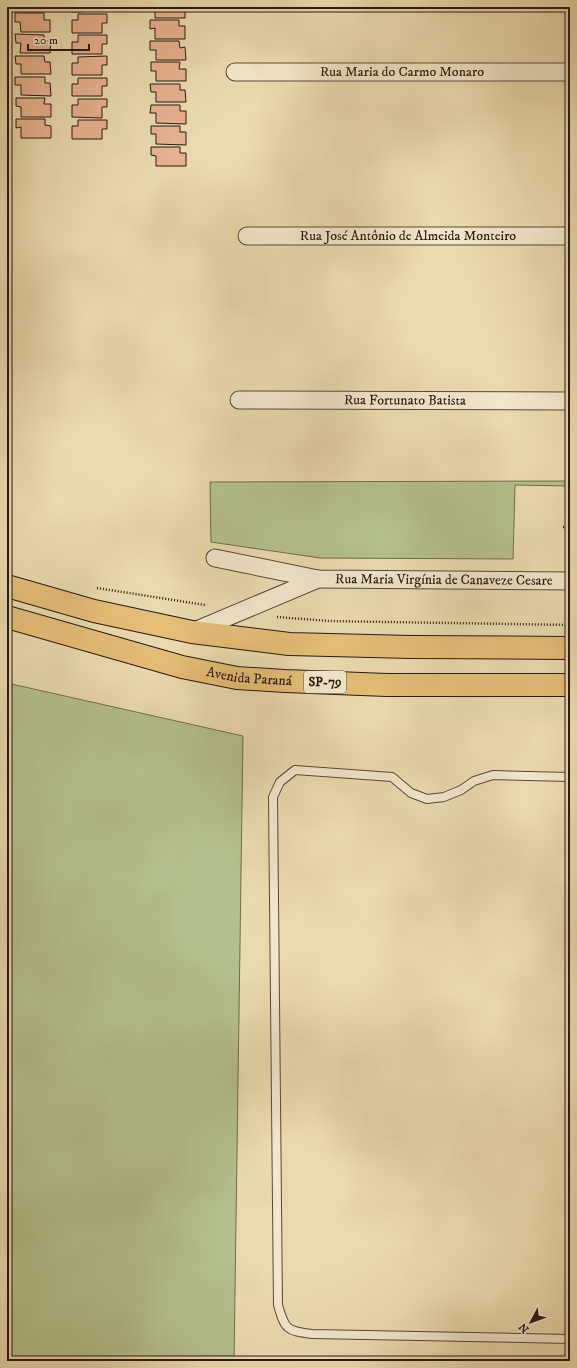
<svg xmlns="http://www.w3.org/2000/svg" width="577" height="1368" viewBox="0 0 577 1368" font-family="'IM FELL DW Pica',serif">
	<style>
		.green { fill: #b4c08b; stroke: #706c4e }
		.building { fill: #e6b28f; stroke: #2b1811 }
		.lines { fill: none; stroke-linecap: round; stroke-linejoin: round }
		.lane-casing { stroke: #5a4838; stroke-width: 10 }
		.street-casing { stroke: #5a4838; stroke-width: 19 }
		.primary-casing { stroke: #2b1811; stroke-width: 24 }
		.path { stroke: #2b1811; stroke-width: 2.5; stroke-dasharray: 1 2; stroke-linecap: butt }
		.lane { stroke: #f1e7ca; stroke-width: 8 }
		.street { stroke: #f1e7ca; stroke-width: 17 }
		.primary { stroke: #e4bd76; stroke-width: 22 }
		.labels { text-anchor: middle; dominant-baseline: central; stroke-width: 3.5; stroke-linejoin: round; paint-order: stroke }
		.shield { fill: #f1e7ca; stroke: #665648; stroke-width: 1 }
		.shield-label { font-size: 13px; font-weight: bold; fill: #2b1811 }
		.street-label { font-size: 14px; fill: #2b1811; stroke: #f1e7ca }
	</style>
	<rect width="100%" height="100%" fill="#e9daad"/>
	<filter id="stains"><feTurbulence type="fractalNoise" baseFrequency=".005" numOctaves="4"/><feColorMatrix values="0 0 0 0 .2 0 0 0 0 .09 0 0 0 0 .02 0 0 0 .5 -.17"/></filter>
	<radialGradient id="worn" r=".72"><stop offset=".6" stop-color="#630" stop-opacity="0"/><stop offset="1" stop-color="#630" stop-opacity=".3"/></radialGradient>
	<path class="green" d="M570,481V486L515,485L513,559L320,558L211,542L210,482Z
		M7,683L243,736L234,1361H7Z"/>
	<path class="building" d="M20,7H50V11H20Z
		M72,7H102V11L72,12Z
		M150,7H185V18H155V7Z
		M15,13H44V20H50V32H21L20,22H15Z
		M78,14H107V23H102V33H72V20H78Z
		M150,20H179V26H185V39H155V28L150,29Z
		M15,34L44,35V41H51L50,53H20L21,43H16Z
		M78,35H107V44H102V54H72V42H78Z
		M150,41H179L180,48L185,47L186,60H156V50H150Z
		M15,56H44L45,62H50L51,74H21V64H16Z
		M107,56V65H102V75H72V63H78V57Z
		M151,62H180L179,69H186V81H156V71H151Z
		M15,77H45V83H50L51,96L21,95V85H15Z
		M78,78H107V86H102V96H72V84H78Z
		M150,84H180V90H185L186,102H156V92H151Z
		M16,98H45L44,104H51V117H21V107L16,106Z
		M78,99H107V107H102V118L72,117V105H78Z
		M151,105H180V111H186V124L156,123V113H150Z
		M16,119H45V125L51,126V138H21V127L16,128Z
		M78,120H107V129H102V139H72V126H78Z
		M151,126H180V132H186V145L156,144V134H151Z
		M151,147H180V153H186V166H156V156L151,155Z"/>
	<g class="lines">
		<defs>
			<path id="lane" d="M570,777L493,775L474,781L461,790L444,797L427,799L411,793L392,777L295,770L280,782L273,797L278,1305C285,1330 287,1331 312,1334L570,1339"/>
			<g id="street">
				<path id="s1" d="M235,72H570"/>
				<path id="s2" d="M247,236H570"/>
				<path id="s3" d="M239,400L570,401"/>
				<path id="s4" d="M215,558L318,579L570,581"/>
				<path d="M192,632L318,579"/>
			</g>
			<g id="primary">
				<path d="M7,586L94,611L192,632L289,644L411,647L570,648"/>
				<path id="s5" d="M7,617L182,667L237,678L285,681L387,685H570"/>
			</g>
		</defs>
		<use href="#lane" class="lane-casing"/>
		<use href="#street" class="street-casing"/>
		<use href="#primary" class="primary-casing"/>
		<path class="path" d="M563,527H570
			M97,588L205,605
			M277,617L329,621L570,625"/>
		<use href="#lane" class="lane"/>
		<use href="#street" class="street"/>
		<use href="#primary" class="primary"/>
	</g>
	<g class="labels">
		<rect class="shield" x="304" y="671" width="42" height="22" rx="3"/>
		<g class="shield-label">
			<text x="325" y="682">SP-79</text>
		</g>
		<g class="street-label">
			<text stroke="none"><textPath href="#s1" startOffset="167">Rua Maria do Carmo Monaro</textPath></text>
			<text stroke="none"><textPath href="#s2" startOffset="161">Rua José Antônio de Almeida Monteiro</textPath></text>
			<text stroke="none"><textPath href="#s3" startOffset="166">Rua Fortunato Batista</textPath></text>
			<text stroke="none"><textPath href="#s4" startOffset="231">Rua Maria Virgínia de Canaveze Cesare</textPath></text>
			<text stroke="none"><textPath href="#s5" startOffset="250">Avenida Paraná</textPath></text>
		</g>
	</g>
	<rect width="577" height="1368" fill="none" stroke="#e9daad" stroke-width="24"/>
	<rect x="8" y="8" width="561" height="1352" fill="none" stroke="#2b1811" stroke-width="2"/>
	<rect x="12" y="12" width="553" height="1344" fill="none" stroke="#2b1811"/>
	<g transform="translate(531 1322) rotate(229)" stroke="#f1e7ca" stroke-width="3" paint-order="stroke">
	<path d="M0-3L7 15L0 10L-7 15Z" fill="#2b1811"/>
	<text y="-6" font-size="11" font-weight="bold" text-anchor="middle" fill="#2b1811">N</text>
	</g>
	<path d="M28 44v6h61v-6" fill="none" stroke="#2b1811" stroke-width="2"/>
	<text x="34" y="44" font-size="12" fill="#2b1811" stroke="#f1e7ca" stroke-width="3" paint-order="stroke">20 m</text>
	<rect width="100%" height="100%" filter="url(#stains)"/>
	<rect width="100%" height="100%" fill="url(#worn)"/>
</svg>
